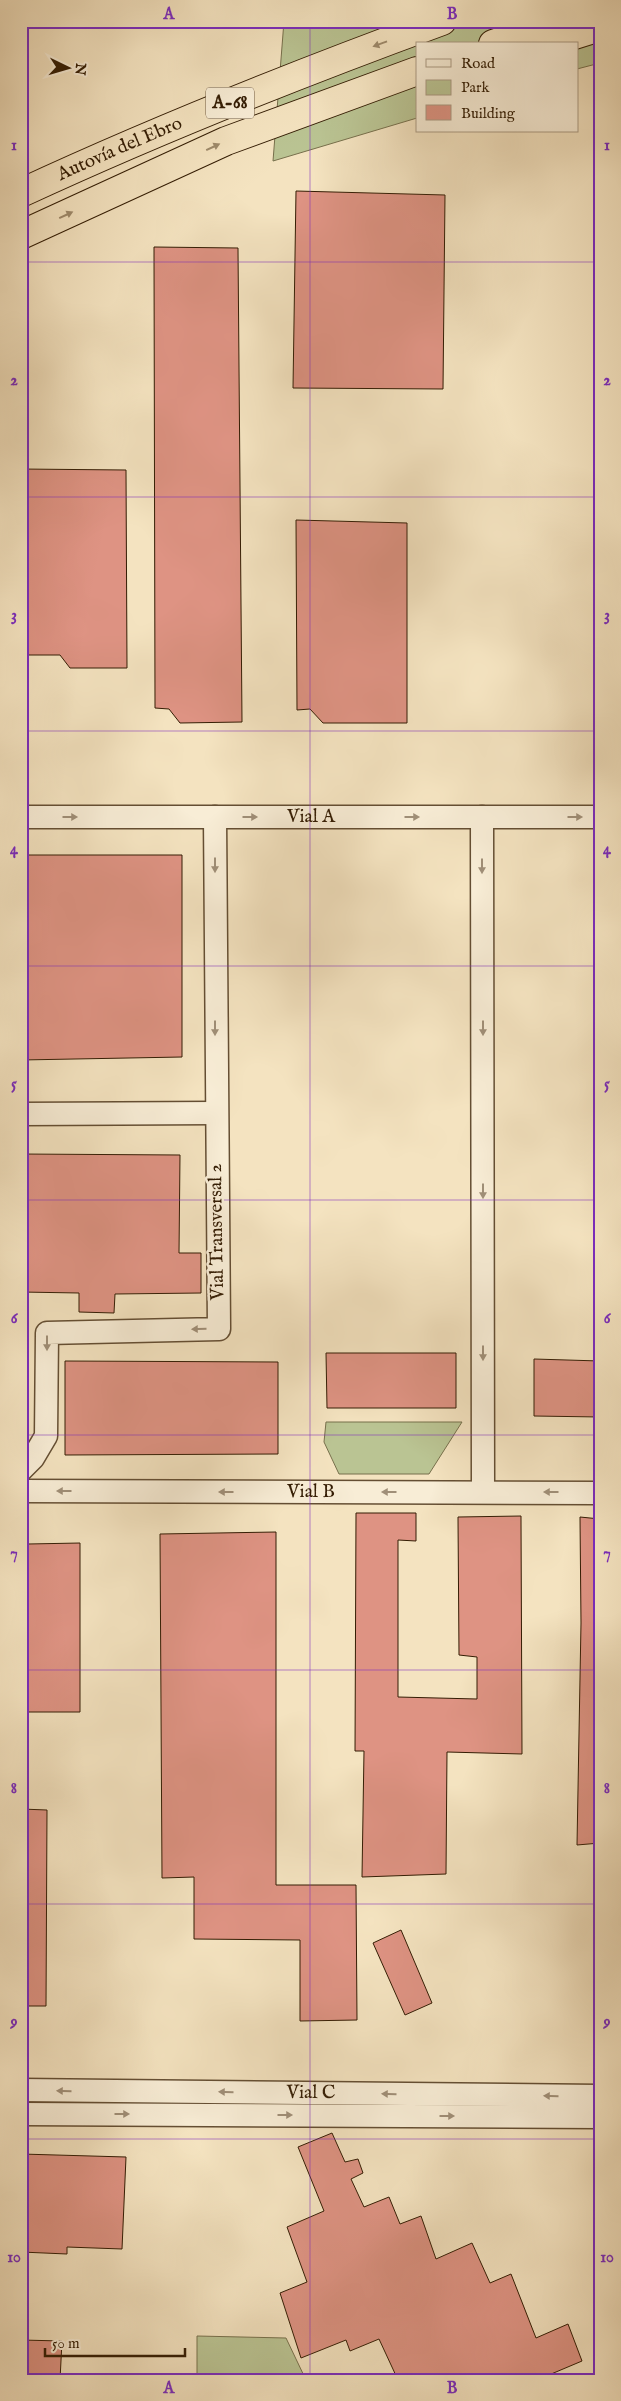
<svg xmlns="http://www.w3.org/2000/svg" width="621" height="2401" viewBox="0 0 621 2401" font-family="'IM FELL English',serif">
	<style>
		.green { fill: #bac493; stroke: #77704c }
		.building { fill: #de9383; stroke: #341d04 }
		.lines { fill: none; stroke-linecap: round; stroke-linejoin: round }
		.street-casing { stroke: #644e33; stroke-width: 25 }
		.highway-casing { stroke: #341d04; stroke-width: 30 }
		.street { stroke: #f8edd6; stroke-width: 22 }
		.highway { stroke: #f4e3c0; stroke-width: 28 }
		.oneway { fill: #9e8a6b }
		.oneway2 { fill: #a08f78 }
		.grid { fill: none; stroke: #7b2cbf; stroke-width: 1; stroke-opacity: 0.55 }
		.labels { text-anchor: middle; dominant-baseline: central; stroke-width: 5; stroke-linejoin: round; paint-order: stroke }
		.shield { fill: #f8edd6; stroke: #6f5b43; stroke-width: 1 }
		.shield-label { font-size: 18px; font-weight: bold; fill: #341d04 }
		.street-label { font-size: 19px; fill: #341d04; stroke: #f8edd6 }
		.neatline { fill: none; stroke: #7b2cbf; stroke-width: 2 }
		.grid-label { font-size: 16px; text-anchor: middle; font-weight: bold; fill: #7b2cbf }
	</style>
	<rect width="100%" height="100%" fill="#f4e3c0"/>
	<filter id="stains"><feTurbulence type="fractalNoise" baseFrequency=".004" numOctaves="4"/><feColorMatrix values="0 0 0 0 .2 0 0 0 0 .09 0 0 0 0 .02 0 0 0 .5 -.17"/></filter>
	<radialGradient id="worn" r=".72"><stop offset=".6" stop-color="#630" stop-opacity="0"/><stop offset="1" stop-color="#630" stop-opacity=".3"/></radialGradient>
	<path class="green" d="M284,21H600V63L577,69V44H417V118L273,161Z
		M326,1422H462L429,1474H339L324,1442Z
		M197,2336L286,2338L306,2380H197Z"/>
	<path class="building" d="M296,191L445,195L443,389L293,388Z
		M154,247L238,248L242,722L180,723L169,709L155,708Z
		M21,469L126,470L127,668H70L60,655H21Z
		M296,520L407,523V723H323L310,709L297,710Z
		M21,855H182V1057L21,1060Z
		M21,1154L180,1155L179,1253H201V1293L115,1294L114,1313L79,1312V1293L21,1292Z
		M326,1353H456V1408H327Z
		M534,1359L600,1361V1417L534,1416Z
		M65,1361L278,1362V1454L65,1455Z
		M356,1513H416V1541L398,1540V1697L477,1699V1657L459,1655L458,1517L521,1516L522,1754L447,1752L446,1874L362,1877L364,1751H355Z
		M580,1517L600,1519V1843L577,1845L581,1623Z
		M276,1532V1885H356L357,2020L300,2021V1940L194,1939V1877L162,1878L160,1534Z
		M80,1543V1712H25L28,1544Z
		M21,1809L47,1810L46,2006H21Z
		M401,1930L432,2003L405,2015L373,1943Z
		M332,2133L345,2162L358,2159L363,2173L351,2179L364,2207L389,2197L400,2224L421,2216L436,2259L472,2243L490,2283L511,2274L536,2338L568,2324L582,2361L537,2380H398L379,2339L350,2351L346,2340L301,2358L280,2293L307,2282L287,2227L324,2211L298,2147Z
		M21,2154L126,2157L122,2249L67,2247V2254L21,2252Z
		M21,2340L62,2341L60,2380H21Z"/>
	<g class="lines">
		<defs>
			<g id="street">
				<path id="s1" d="M21,817H600"/>
				<path d="M482,817L483,1492"/>
				<path d="M21,1114L216,1113"/>
				<path d="M21,1470L33,1458L46,1436L47,1333L219,1329L215,817"/>
				<path id="s2" d="M21,1491L600,1493"/>
				<path id="s3" d="M21,2090L600,2096"/>
				<path d="M21,2114L600,2117"/>
			</g>
			<g id="highway">
				<path d="M493,44L561,21"/>
				<path d="M546,44L600,27"/>
				<path id="s4" d="M21,193C159,129 300,73 442,21"/>
				<path d="M21,235L226,141L417,71"/>
			</g>
		</defs>
		<use href="#street" class="street-casing"/>
		<use href="#highway" class="highway-casing"/>
		<use href="#street" class="street"/>
		<use href="#highway" class="highway"/>
	</g>
	<defs><path id="oneway-solid" d="M-6-.8H1V-3.2L6.5 0L1 3.2V.8H-6Z" transform="scale(1.25)"/></defs>
	<g class="oneway">
		<use href="#oneway-solid" transform="translate(380 44) rotate(160)"/>
		<use href="#oneway-solid" transform="translate(213 147) rotate(-25)"/>
		<use href="#oneway-solid" transform="translate(66 215) rotate(-25)"/>
	</g>
	<g class="oneway2">
		<use href="#oneway-solid" transform="translate(70 817)"/>
		<use href="#oneway-solid" transform="translate(250 817)"/>
		<use href="#oneway-solid" transform="translate(412 817)"/>
		<use href="#oneway-solid" transform="translate(575 817)"/>
		<use href="#oneway-solid" transform="translate(215 865) rotate(90)"/>
		<use href="#oneway-solid" transform="translate(482 866) rotate(90)"/>
		<use href="#oneway-solid" transform="translate(215 1028) rotate(90)"/>
		<use href="#oneway-solid" transform="translate(483 1028) rotate(90)"/>
		<use href="#oneway-solid" transform="translate(483 1191) rotate(90)"/>
		<use href="#oneway-solid" transform="translate(199 1329) rotate(179)"/>
		<use href="#oneway-solid" transform="translate(47 1343) rotate(90)"/>
		<use href="#oneway-solid" transform="translate(483 1353) rotate(90)"/>
		<use href="#oneway-solid" transform="translate(64 1491) rotate(-180)"/>
		<use href="#oneway-solid" transform="translate(226 1492) rotate(-180)"/>
		<use href="#oneway-solid" transform="translate(389 1492) rotate(-180)"/>
		<use href="#oneway-solid" transform="translate(551 1492) rotate(-180)"/>
		<use href="#oneway-solid" transform="translate(64 2091) rotate(-179)"/>
		<use href="#oneway-solid" transform="translate(226 2092) rotate(-179)"/>
		<use href="#oneway-solid" transform="translate(389 2094) rotate(-179)"/>
		<use href="#oneway-solid" transform="translate(551 2096) rotate(-179)"/>
		<use href="#oneway-solid" transform="translate(122 2114)"/>
		<use href="#oneway-solid" transform="translate(285 2115)"/>
		<use href="#oneway-solid" transform="translate(447 2116)"/>
	</g>
	<path class="grid" d="M310,21V2380M21,262H600M21,497H600M21,731H600M21,966H600M21,1200H600M21,1435H600M21,1670H600M21,1904H600M21,2139H600"/>
	<g class="labels">
		<rect class="shield" x="206" y="87.5" width="48" height="31" rx="4"/>
		<g class="shield-label">
			<text x="230" y="103">A-68</text>
		</g>
		<g class="street-label">
			<text stroke="none"><textPath href="#s4" startOffset="108">Autovía del Ebro</textPath></text>
			<text stroke="none"><textPath href="#s1" startOffset="290">Vial A</textPath></text>
			<text transform="translate(217 1232) rotate(-91)">Vial Transversal 2</text>
			<text stroke="none"><textPath href="#s2" startOffset="290">Vial B</textPath></text>
			<text stroke="none"><textPath href="#s3" startOffset="290">Vial C</textPath></text>
		</g>
	</g>
	<rect width="621" height="2401" fill="none" stroke="#f4e3c0" stroke-width="55"/>
	<rect x="416" y="42" width="162" height="90" fill="#f8edd6" stroke="#aa9a82"/>
	<rect x="426" y="59" width="25" height="8" fill="#f8edd6" stroke="#aa9a82"/>
	<text x="461" y="68" font-size="15" fill="#341d04">Road</text>
	<rect x="426" y="80" width="25" height="15" fill="#bac493" stroke="#aa9a82"/>
	<text x="461" y="92" font-size="15" fill="#341d04">Park</text>
	<rect x="426" y="105" width="25" height="15" fill="#de9383" stroke="#aa9a82"/>
	<text x="461" y="118" font-size="15" fill="#341d04">Building</text>
	<g transform="translate(68 68) rotate(95)" stroke="#f8edd6" stroke-width="4" paint-order="stroke">
	<path d="M0-4L9 19L0 12L-9 19Z" fill="#341d04"/>
	<text y="-8" font-size="14" font-weight="bold" text-anchor="middle" fill="#341d04">N</text>
	</g>
	<path d="M45 2348v8h140v-8" fill="none" stroke="#341d04" stroke-width="2.5"/>
	<text x="52" y="2348" font-size="15" fill="#341d04" stroke="#f8edd6" stroke-width="4" paint-order="stroke">50 m</text>
	<rect x="28" y="28" width="566" height="2346" class="neatline"/>
	<g class="grid-label">
		<text x="169" y="19">A</text>
		<text x="452" y="19">B</text>
		<text x="14" y="150">1</text>
		<text x="607" y="150">1</text>
		<text x="14" y="385">2</text>
		<text x="607" y="385">2</text>
		<text x="14" y="620">3</text>
		<text x="607" y="620">3</text>
		<text x="14" y="854">4</text>
		<text x="607" y="854">4</text>
		<text x="14" y="1089">5</text>
		<text x="607" y="1089">5</text>
		<text x="14" y="1323">6</text>
		<text x="607" y="1323">6</text>
		<text x="14" y="1558">7</text>
		<text x="607" y="1558">7</text>
		<text x="14" y="1793">8</text>
		<text x="607" y="1793">8</text>
		<text x="14" y="2027">9</text>
		<text x="607" y="2027">9</text>
		<text x="14" y="2262">10</text>
		<text x="607" y="2262">10</text>
		<text x="169" y="2393">A</text>
		<text x="452" y="2393">B</text>
	</g>
	<rect width="100%" height="100%" filter="url(#stains)"/>
	<rect width="100%" height="100%" fill="url(#worn)"/>
</svg>
